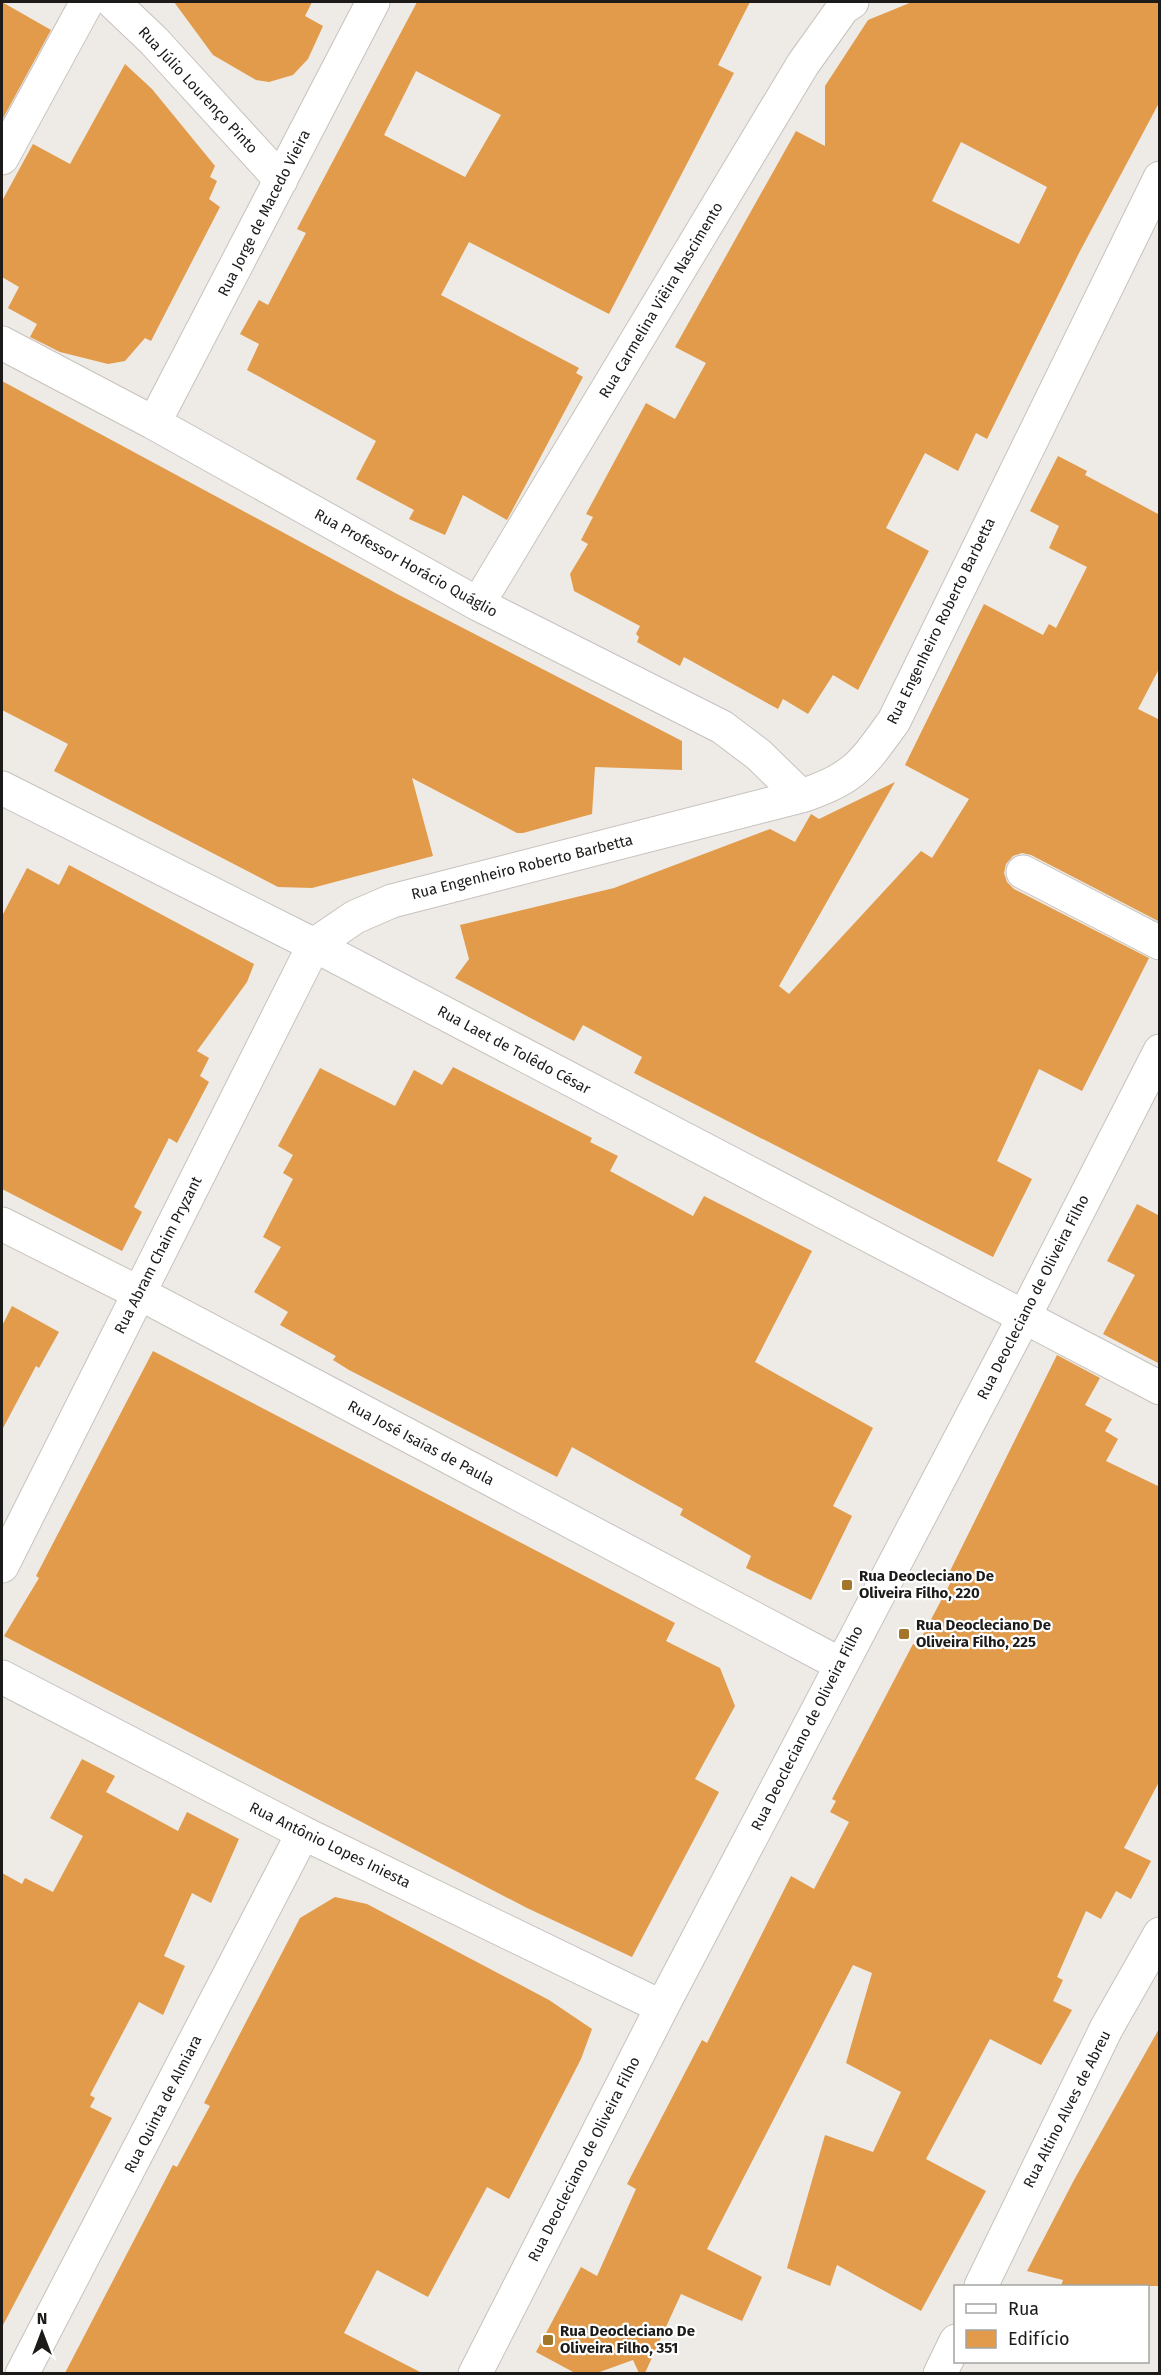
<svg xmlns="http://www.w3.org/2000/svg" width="1161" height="2375" viewBox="0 0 1161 2375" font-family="'Fira Sans',sans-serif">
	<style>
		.building { fill: #e19b4a; fill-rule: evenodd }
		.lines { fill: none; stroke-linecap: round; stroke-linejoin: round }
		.minor-casing { stroke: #c6c2be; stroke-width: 35 }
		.minor { stroke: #fff; stroke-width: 33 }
		.poi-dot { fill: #a47629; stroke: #fff; stroke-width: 2 }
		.labels { text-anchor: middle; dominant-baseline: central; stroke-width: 4.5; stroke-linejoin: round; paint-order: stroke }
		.street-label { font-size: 15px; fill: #1c1b19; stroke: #fff }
		.poi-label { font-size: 15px; font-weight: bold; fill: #1c1b19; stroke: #fff; text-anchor: start }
	</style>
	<rect width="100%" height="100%" fill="#eeeae5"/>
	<path class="building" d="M2,2L51,30L2,120Z
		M174,2H312L305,16L323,26L308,59L293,75L269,82L256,80L213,55Z
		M417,2H750L718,65L734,73L609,314L469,242L441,295L579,368L576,373L583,377L507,520L463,495L445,535L409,519L414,510L356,479L376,441L247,370L259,344L240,334L259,300L268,305L306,233L297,229ZM416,71L501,115L465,177L384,135Z
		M912,2H1160V101L1079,253L987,439L976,433L958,471L925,453L886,528L929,551L858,690L833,675L808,714L783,699L778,709L684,657L680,666L637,642L639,637L636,634L640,626L574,591L570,574L588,544L581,540L593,517L586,514L646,403L675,419L706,363L675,347L796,131L825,146V86L868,20ZM961,142L1047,187L1019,244L932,201Z
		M125,64L152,89L215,166L210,177L217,181L209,199L220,207L151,341L145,338L125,361L108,364L60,352L30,337L37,324L8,308L19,287L2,277V201L33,144L70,164Z
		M2,381L399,595L682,741V770L595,767L592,814L523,833H517L412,778L433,856L312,888L278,887L54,771L68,744L2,710Z
		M1058,456L1087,471L1085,475L1160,515V667L1138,709L1160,720V922L1031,855L1022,853L1013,856L1006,864L1004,873L1007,882L1014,889L1149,958L1082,1091L1039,1069L997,1161L1032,1179L993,1257L634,1073L642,1057L583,1025L574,1041L455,978L469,959L460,925L614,888L770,829L795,842L811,814L819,819L895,782L779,986L789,994L921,851L932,858L969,799L905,765L984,604L1043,635L1049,624L1056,628L1087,567L1049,548L1059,526L1030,511Z
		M69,865L254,964L247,982L197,1051L209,1058L200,1076L209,1082L177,1143L169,1138L134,1207L142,1212L122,1251L2,1189V916L27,868L59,885Z
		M453,1067L592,1138L590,1142L618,1156L610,1171L693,1216L704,1196L812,1251L755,1362L873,1428L833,1506L852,1516L811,1600L746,1568L751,1556L680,1515L683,1509L572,1447L557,1477L349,1370L333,1360L336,1356L280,1325L288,1312L254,1292L281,1247L263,1237L293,1179L283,1173L293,1155L278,1146L320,1068L395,1106L414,1070L442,1085Z
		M1137,1204L1160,1216V1364L1103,1334L1135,1275L1107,1261Z
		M12,1306L59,1332L39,1368L36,1366L2,1430V1326Z
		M153,1351L675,1623L666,1641L720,1668L735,1706L695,1779L719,1792L632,1957L527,1908L4,1636L39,1578L36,1576Z
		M1057,1355L1100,1378L1085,1405L1112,1419L1105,1431L1118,1439L1106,1461L1160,1487V1780L1124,1848L1151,1861L1131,1899L1116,1891L1101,1919L1086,1911L1057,1977L1063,1980L1053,2001L1072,2010L1041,2065L990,2039L926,2159L986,2191L921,2311L837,2265L830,2286L787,2268L825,2135L873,2152L901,2092L846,2063L872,1973L853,1965L707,2249L762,2277L742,2321L681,2294L645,2373H639L633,2360L597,2373H575L536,2352L581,2267L597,2276L636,2189L627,2184L702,2040L707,2043L791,1876L814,1889L849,1822L830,1812L836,1801L832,1799L913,1644L917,1646L954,1576L949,1573Z
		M82,1759L115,1776L106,1792L178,1831L187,1812L239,1839L211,1903L192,1893L164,1956L185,1966L163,2015L139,2002L90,2095L95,2098L90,2107L112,2118L2,2327V1873L22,1884L25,1878L53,1892L83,1836L50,1818Z
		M335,1897L367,1904L549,2000L592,2029L581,2059L509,2199L487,2187L428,2297L377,2270L344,2333L422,2373H65L173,2165L177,2167L210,2106L204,2103L300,1918Z
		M1160,2027V2286H1061L1063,2280L1027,2271L1074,2180Z"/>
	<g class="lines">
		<defs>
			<path id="minor" d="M113,2L154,41L281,180
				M2,158L87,2
				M2,343L154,423L478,604L722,727L759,755L801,796
				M154,423L373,2
				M478,604L803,64L843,8L852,2
				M2,788L314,945L1160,1388
				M1023,872L1160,943
				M2,1224L139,1293L840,1664
				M2,1566L314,945L355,917L392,901L801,796C854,779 862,765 894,721L1160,178
				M2,1677L303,1833L662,2007
				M981,2286L1106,2029L1160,1934
				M22,2374L303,1833
				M475,2374L662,2007L1023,1319L1160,1051
				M940,2374L956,2341"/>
		</defs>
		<use href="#minor" class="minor-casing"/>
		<use href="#minor" class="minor"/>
	</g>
	<g class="poi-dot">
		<rect x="841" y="1579" width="12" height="12" rx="3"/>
		<rect x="898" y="1628" width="12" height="12" rx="3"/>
		<rect x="542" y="2334" width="12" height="12" rx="3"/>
	</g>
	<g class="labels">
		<g class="street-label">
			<text transform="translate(198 90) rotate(47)">Rua Júlio Lourenço Pinto</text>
			<text transform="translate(264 213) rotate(-63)">Rua Jorge de Macedo Vieira</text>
			<text transform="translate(661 300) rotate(-59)">Rua Carmelina Viêira Nascimento</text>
			<text transform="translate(406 563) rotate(29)">Rua Professor Horácio Quáglio</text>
			<text transform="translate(941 621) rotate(-64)">Rua Engenheiro Roberto Barbetta</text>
			<text transform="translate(522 867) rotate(-14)">Rua Engenheiro Roberto Barbetta</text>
			<text transform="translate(514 1050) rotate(28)">Rua Laet de Tolêdo César</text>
			<text transform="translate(158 1255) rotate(-63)">Rua Abram Chaim Pryzant</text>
			<text transform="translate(1033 1297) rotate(-63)">Rua Deocleciano de Oliveira Filho</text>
			<text transform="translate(421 1443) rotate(28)">Rua José Isaías de Paula</text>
			<text transform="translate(807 1728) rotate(-63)">Rua Deocleciano de Oliveira Filho</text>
			<text transform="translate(330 1845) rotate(26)">Rua Antônio Lopes Iniesta</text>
			<text transform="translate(163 2104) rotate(-63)">Rua Quinta de Almiara</text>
			<text transform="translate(1067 2109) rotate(-63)">Rua Altino Alves de Abreu</text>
			<text transform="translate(584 2159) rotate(-63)">Rua Deocleciano de Oliveira Filho</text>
		</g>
		<g class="poi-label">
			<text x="859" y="1576">Rua Deocleciano De<tspan x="859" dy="17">Oliveira Filho, 220</tspan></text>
			<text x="916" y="1625">Rua Deocleciano De<tspan x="916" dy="17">Oliveira Filho, 225</tspan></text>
			<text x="560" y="2331">Rua Deocleciano De<tspan x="560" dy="17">Oliveira Filho, 351</tspan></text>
		</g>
	</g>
	<rect width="1161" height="2375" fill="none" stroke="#1c1b19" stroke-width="6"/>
	<rect x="954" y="2285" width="195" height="78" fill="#ffffff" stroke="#a4a4a3" stroke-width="1.5"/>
	<rect x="966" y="2304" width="30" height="9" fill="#ffffff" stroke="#a4a4a3" stroke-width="1.5"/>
	<text x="1008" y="2315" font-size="18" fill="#1c1b19">Rua</text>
	<rect x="966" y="2330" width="30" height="18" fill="#e19b4a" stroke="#a4a4a3" stroke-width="1.5"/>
	<text x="1008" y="2345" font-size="18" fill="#1c1b19">Edifício</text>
	<g transform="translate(42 2333)" stroke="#ffffff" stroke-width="4.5" paint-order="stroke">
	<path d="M0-4.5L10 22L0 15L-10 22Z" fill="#1c1b19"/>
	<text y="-9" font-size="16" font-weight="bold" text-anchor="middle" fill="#1c1b19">N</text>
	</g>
</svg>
